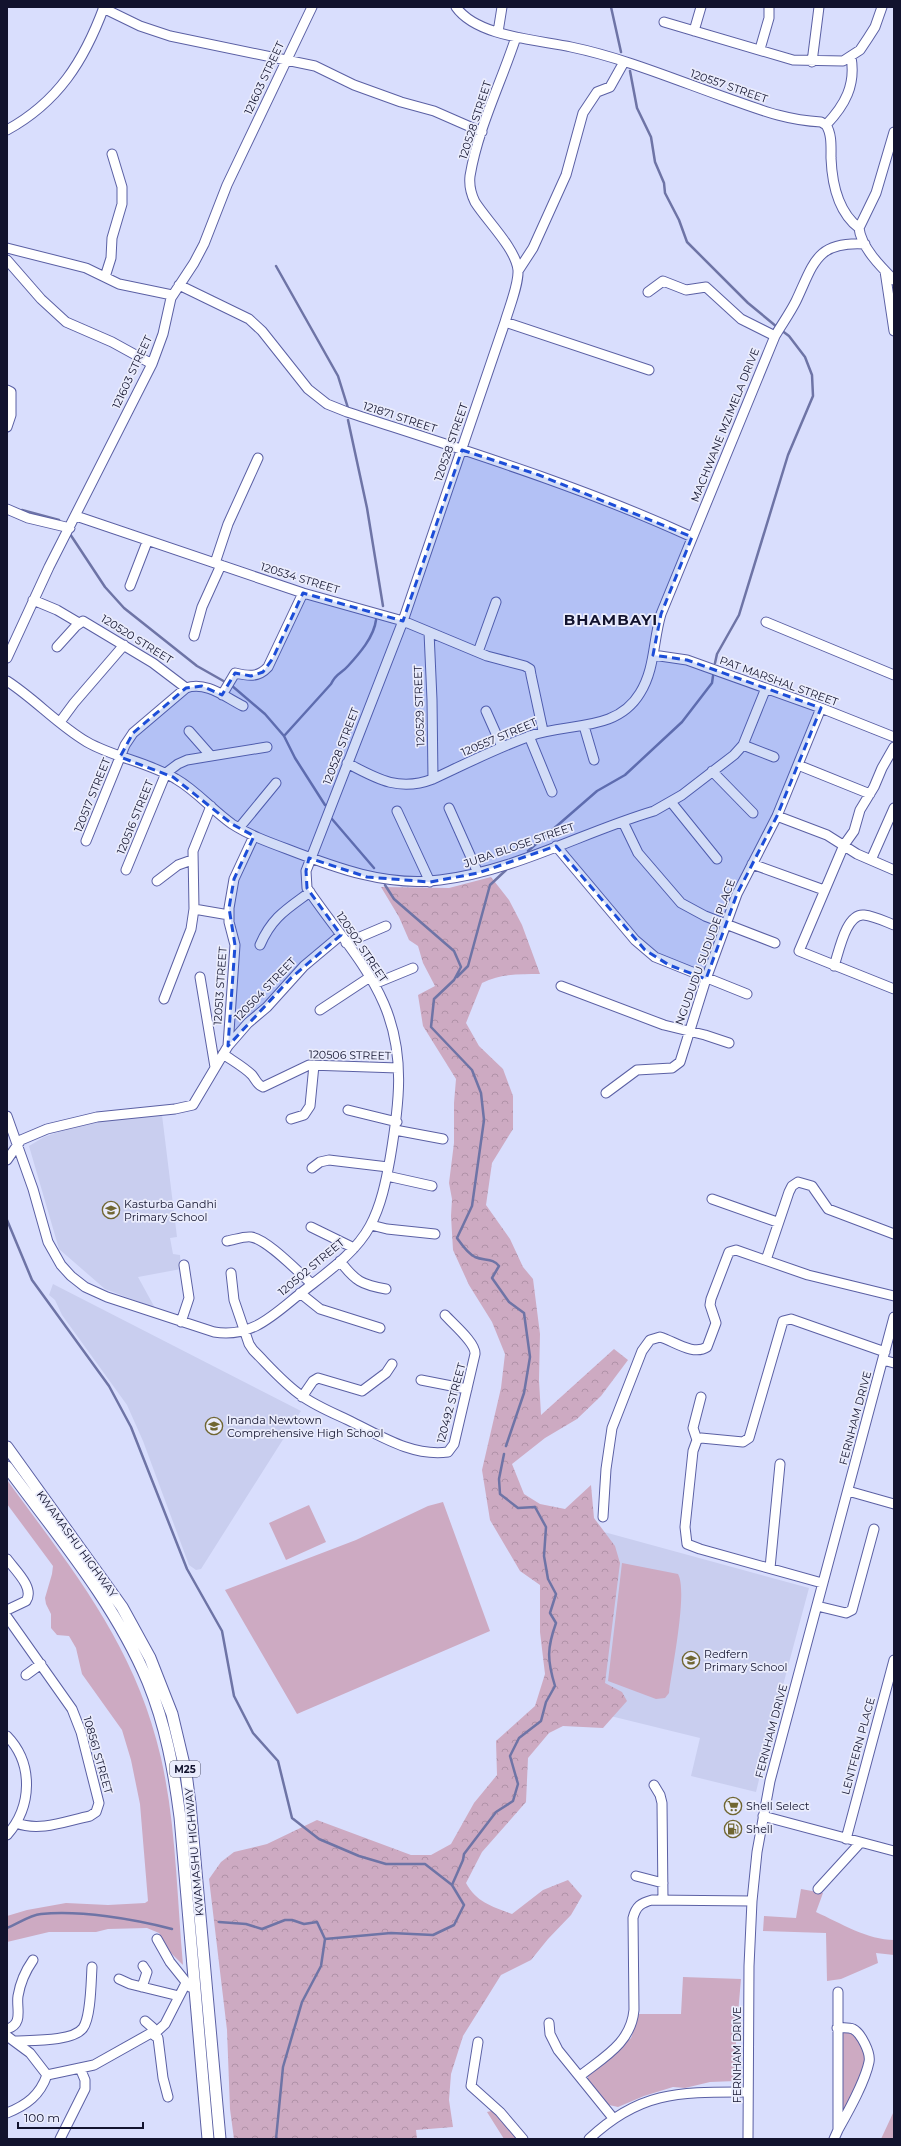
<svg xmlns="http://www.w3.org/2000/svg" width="901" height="2146" viewBox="0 0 901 2146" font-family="Montserrat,sans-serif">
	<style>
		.built { fill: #c9ceef }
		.green { fill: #cdaac2 }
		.forest { fill: url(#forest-crowns) }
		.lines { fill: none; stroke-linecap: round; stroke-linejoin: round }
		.stream { stroke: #6e74a6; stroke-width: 2.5 }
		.minor-casing { stroke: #5b60a4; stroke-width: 11 }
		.major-casing { stroke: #5b60a4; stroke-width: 13 }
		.minor { stroke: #fff; stroke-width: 9 }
		.major { stroke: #fff; stroke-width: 11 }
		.marked { fill: #1d4ed8; fill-opacity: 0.2; stroke: #1d4ed8; stroke-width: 3; stroke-dasharray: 8 5; stroke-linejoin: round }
		.labels { text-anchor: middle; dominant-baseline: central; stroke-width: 3.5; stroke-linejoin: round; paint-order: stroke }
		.shield { fill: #eaecfc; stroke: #53546c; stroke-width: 1 }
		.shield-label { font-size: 10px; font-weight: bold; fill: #12132e }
		.street-label { font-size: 11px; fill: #12132e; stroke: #eaecfc }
		.poi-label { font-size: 11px; fill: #12132e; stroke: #eaecfc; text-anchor: start }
		.district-label { font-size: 15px; font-weight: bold; letter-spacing: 1px; fill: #12132e; stroke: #eaecfc }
	</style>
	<defs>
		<pattern id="forest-crowns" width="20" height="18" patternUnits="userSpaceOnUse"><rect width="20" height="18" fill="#cdaac2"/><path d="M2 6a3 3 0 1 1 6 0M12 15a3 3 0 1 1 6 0" fill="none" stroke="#af91a7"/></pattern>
	</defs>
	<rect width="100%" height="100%" fill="#d9defd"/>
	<path class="built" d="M162,1115L177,1237L170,1238L173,1254L180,1255L181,1269L138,1277L155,1308L105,1289L59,1249L29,1146L44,1137L70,1128L110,1120Z
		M53,1284L301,1411L201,1569L196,1570L189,1565L143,1441L127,1405L62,1315L55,1300L49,1295Z
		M604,1532L809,1588L771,1730L756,1792L691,1776L700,1738L586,1710Z"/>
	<path class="green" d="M7,1480C74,1572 135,1645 161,1758C176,1823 177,1898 183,1965L169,1951L159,1933L147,1928L108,1929L96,1932H49L7,1942V1916L27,1910L66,1903L108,1905L145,1903L148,1901L140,1804L131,1760L122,1730L82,1674L76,1648L69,1636L57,1635L51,1628V1614L46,1604L45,1598L52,1574L53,1566L7,1504Z
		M443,1502L490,1631L297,1714L225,1590L356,1540L428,1506Z
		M309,1505L326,1542L286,1560L269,1523Z
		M622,1563L678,1574C688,1591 672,1669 669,1693L665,1698L656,1699L608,1681Z
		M801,1889L823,1893L816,1912C840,1923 868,1940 894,1940V1955L876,1953L878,1963L841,1979L827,1981L826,1933L763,1931L764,1916L796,1918Z
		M683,1977L741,1979L736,2037V2081L710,2082L685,2088L673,2087L644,2096L618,2107L609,2105L588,2080V2076L631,2038L639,2014H681Z
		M845,2032C856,2033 864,2045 866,2056C868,2065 852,2101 847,2109C845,2112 842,2114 840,2116L841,2034Z
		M495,2110L519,2139H504L487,2112Z
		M894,2111V2139H881Z"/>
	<path class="forest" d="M491,877L509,900L522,925L540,974C519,974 500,974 482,983L466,1023L479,1046L503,1069L513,1096V1129L492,1163L486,1205L510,1239L523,1267L533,1279L540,1334L539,1380L541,1415L614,1349L628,1360L601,1396L577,1419L545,1438L512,1464L524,1494L540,1504L565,1509L591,1485L594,1518L615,1546L620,1563L605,1683L622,1692L627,1701L603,1728L563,1726L549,1733L528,1758L526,1802L482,1852L466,1883C476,1902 493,1907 512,1914L543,1890L568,1880L582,1896L571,1915L548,1939L531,1960L501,1975L463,2036L451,2074L449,2100L453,2127L416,2130L417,2139H234L230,2109L227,2030L209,1879L221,1862L234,1852L267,1844L317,1820L411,1855H431L451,1844L474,1803L497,1775L496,1741L535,1706L545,1674L540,1632V1585L520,1571L490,1520L482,1470L501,1388L505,1354L492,1322L469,1285L453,1250L451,1216L452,1199L449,1183L454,1143V1103L456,1079L423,1026L418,995L435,986L423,963L418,946L409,940L399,917L381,887L449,888Z"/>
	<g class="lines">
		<path class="stream" d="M611,7L621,52
			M630,71L637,108L651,137L655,162L664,183L665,193L679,220L687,242L748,303L777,327
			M276,266L338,376L348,408
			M348,420L367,508L383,606
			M22,510L59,520
			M70,534L105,587L124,608L197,666L227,683
			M715,663L717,654L739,615L788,455L813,396L812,375L805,357L789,336L781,330
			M231,685L265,714L284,736L295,758L325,805
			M284,736L331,684C336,673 341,674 348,666C359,654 374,637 376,620
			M332,819L374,868
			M528,851L597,791L625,775L682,722L712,683L713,676
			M385,885L394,899L454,951L461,967L454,980L434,999L431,1027L472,1070L481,1093L484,1120L472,1206L457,1238C462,1245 467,1253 475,1257C484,1261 493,1258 499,1266L492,1278L509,1302L524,1313L530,1357L524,1393L506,1446
			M457,977L468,966L490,885L506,870
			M7,1220L32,1280L109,1386L131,1427L187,1569L222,1631L234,1696L253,1733L278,1761L292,1818L319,1839L359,1856L386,1864H425L452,1885L464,1905L454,1925L433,1935L391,1933L325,1939L321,1966L302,2002L283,2067L276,2139
			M452,1885L463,1860L464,1854L496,1812L513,1801L518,1784L510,1756L519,1738L541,1721L546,1702L555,1686C547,1660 547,1648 556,1623L550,1613L556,1594L548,1579L544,1556L546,1527L535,1507L518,1508L500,1494L499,1479L504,1454
			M219,1922L246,1924L262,1929L285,1920H292L304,1924L317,1922L325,1939
			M7,1928C17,1924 30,1915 41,1914C80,1910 134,1919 172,1929"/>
		<defs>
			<path id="minor" d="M456,7C477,37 539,40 571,47C624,58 676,80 727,98C761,110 785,120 821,122L826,125C832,134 831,147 831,158C832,183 838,212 859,228
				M103,8L140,26L170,36L315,66L354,85L401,102L434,111L482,132
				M664,22L793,60L843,61L860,50L868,38L875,27L882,7
				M694,31L701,7
				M498,32L502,7
				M760,49L769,18V7
				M812,62L819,7
				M826,125C845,105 856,85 851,57
				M7,130C58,102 84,61 104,7
				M894,132L876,193L859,228C861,247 881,267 894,280
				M7,248L86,268L119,284L172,295
				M7,260L41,299L66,322L112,342L152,364
				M518,271L533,248L566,175L583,113L597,92L610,87L624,62
				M885,271L894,331
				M105,277L111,258L112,238L122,204V187L112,154
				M179,285L249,319L262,331L308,389L327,404L347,412C463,450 581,486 692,537
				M648,292L663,281L686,290L706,287L741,319L775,336
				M505,322L649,370
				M7,390L11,392V415L7,427
				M7,509L28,518L70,528
				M76,516L303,593L403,621L487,656L525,666L530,669L531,675L543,731
				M215,563L228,524L258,458
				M130,586L147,542
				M33,600L57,610L79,623
				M766,622L894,675
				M429,632L432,700L433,779
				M194,636L202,607L221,565
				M57,647L76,626L83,621L153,663L186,688
				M478,652L496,602
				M653,655L687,660L821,708L894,737
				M7,658L49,567L152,364L163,334L171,298L194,263L204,244L227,185L312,7
				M7,681C35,699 58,725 87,742C115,758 148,762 176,779C197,791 212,810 232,824C249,835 268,842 287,849C336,868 387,887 440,880C515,871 583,832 654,811L682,795L734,755L743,745L766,688
				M222,695L235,673C248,676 258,678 268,667L303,593
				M486,711L502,747
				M60,722L74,703L124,645
				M584,726L594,760
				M189,731L211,756
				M529,736L552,792
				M743,745L774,757
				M894,747L882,768L874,787L860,810L854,831L844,845L799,951L894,989
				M347,763C377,779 399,792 433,779C465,764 497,748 530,736C567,722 616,733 640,693C655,669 653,641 661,614L775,336C782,324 790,313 796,301C814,263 816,241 865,244
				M798,765L870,794
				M712,771L753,813
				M671,802L717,859
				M449,808L478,873
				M397,811L430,882
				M777,816L827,835L857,854L894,870
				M623,822L638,853L681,903L705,916L775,943
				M239,828L276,783
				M86,841L125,745L133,733L186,688C206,681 225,697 243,706
				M556,846L635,940L655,957L747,994
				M871,860L894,808
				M752,864L824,890
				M126,870L166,773L178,764L187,760L267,747
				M157,881L178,865L192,860
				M194,909L229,915
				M346,943L386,926
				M260,945C272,917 287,909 310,892
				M834,966C839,952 846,913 864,915C874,916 884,921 894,925
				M200,977L215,1067
				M374,984L413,968
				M561,986L664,1025L705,1035L729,1043
				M164,999L191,929L194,909L193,851L211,806
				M320,1010L370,977
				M228,1046L235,945L229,922V908L234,879L254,836
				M223,1054C233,1061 244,1067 252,1075C256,1080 257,1085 263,1087L309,1065L398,1068
				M606,1093L637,1070L672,1068L680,1062L706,979L737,894L777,816L821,708
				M348,1110L397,1122
				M7,1116L33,1189L48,1242L61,1265L71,1276L85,1287L107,1297L214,1332C254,1339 277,1311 306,1289C329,1271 356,1252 370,1226C381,1206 386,1181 390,1159C399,1106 406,1055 384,1004C366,962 333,927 307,888L306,871L403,621L505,322C509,308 519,284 518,270C516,249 487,221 475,202C471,194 469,185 470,176C478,128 501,83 516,37
				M291,1119L304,1115L310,1106L314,1065
				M395,1130L443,1139
				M7,1160L21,1140L47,1129L97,1117L175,1109L193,1105L228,1046L248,1023L267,1007L304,966L341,935
				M312,1168L320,1162L329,1160L388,1167
				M387,1176L432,1186
				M712,1199L777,1222
				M371,1225L387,1229L435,1234
				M311,1227L354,1248
				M227,1241C234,1240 244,1236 251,1237C267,1239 299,1273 312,1284
				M766,1260L789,1192L792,1186L798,1182L812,1186L828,1209L894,1234
				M340,1261C355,1281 362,1285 386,1289
				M231,1273L234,1300L249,1344L253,1350C269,1366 284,1384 302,1396C316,1406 333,1413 348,1420C379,1435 412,1457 448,1452L454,1444L475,1354C476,1343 453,1324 445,1315
				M300,1293L320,1309L380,1328
				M181,1322L189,1298L184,1265
				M883,1360L894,1363
				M421,1380L467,1389
				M302,1397L313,1381L318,1378L362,1391L386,1373L392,1364
				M697,1440L693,1428L701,1397
				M848,1491L894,1504
				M603,1517L606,1469L612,1428L642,1351L650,1340L660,1337C674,1341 693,1356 707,1347L716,1323L710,1305L711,1299L729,1252L736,1250L808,1275L894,1296
				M7,1559C15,1570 35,1588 26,1601L7,1610
				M770,1568L780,1464
				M822,1583L700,1549L687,1544L685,1527L693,1451L697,1440L701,1438L743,1442L749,1438L783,1321L791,1319L885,1352
				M817,1606L846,1613L852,1610L874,1529
				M7,1617L72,1709L81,1732L99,1803L96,1812L90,1816C66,1821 40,1832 16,1823
				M26,1675L41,1664
				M7,1736C34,1764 32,1807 7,1835
				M654,1785L660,1795L662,1803L663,1900
				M763,1816L894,1851
				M846,1839L894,1660
				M636,1876L663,1883
				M818,1889L860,1843
				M157,1939L170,1962L190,1987
				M119,1979L130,1984L179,1996
				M142,1987L147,1972L143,1966
				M145,2021L153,2028L154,2034L165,2024L186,1983
				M549,2023L550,2034L558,2050L613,2118
				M837,2028C842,2028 848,2027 853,2029C861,2033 871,2053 869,2062C865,2082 848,2112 838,2130
				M7,2029C24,2024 16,2008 18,1996C20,1984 26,1970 33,1960
				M7,2036L30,2053L47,2075
				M14,2041C30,2040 73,2042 83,2028C91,2017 91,1982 92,1967
				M478,2042L471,2086L500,2112L523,2139
				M47,2075L94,2065L151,2033L158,2038L163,2078L168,2097
				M580,2076C604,2057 631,2043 634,2010L633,1918C636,1906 641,1903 652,1900L752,1901
				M7,2113C27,2105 40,2095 47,2075
				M60,2139L85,2089V2080L80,2068
				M589,2139C641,2090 681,2092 748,2092
				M748,2139L749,1966L752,1901L757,1852L770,1781L894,1317
				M834,2139L838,2130V1992"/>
			<path id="major" d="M7,1447L122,1607L150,1658L172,1714L186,1773L190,1804L220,2139
				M7,1467C57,1535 115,1603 148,1682C166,1726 174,1771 180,1817L208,2139"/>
		</defs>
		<use href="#minor" class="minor-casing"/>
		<use href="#major" class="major-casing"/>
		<use href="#minor" class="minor"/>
		<use href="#major" class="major"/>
	</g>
	<path class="marked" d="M462,450L539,475L692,537L661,614L653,655L687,660L821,708L777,816L737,894L706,979L669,965L645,950L556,846L478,873L430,882L367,877L309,858L306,871L307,888L341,935L291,978L228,1046L235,945L229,908L234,879L254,836L232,824L173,777L120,757L133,733L186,688L202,686L222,695L235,673L251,676L263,672L273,658L303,593L403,621Z"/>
	<defs>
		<symbol id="school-ring" viewBox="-11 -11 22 22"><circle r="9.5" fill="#eaecfc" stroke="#706632" stroke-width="1.5"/><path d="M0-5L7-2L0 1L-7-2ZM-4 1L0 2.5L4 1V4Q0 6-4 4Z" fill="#706632"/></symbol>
		<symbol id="supermarket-ring" viewBox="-11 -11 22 22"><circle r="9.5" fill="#eaecfc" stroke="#706632" stroke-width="1.5"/><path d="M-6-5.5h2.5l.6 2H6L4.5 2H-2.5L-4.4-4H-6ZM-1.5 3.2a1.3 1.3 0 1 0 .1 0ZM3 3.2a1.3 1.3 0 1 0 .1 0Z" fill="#706632"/></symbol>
		<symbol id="fuel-ring" viewBox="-11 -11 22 22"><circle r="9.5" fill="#eaecfc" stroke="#706632" stroke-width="1.5"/><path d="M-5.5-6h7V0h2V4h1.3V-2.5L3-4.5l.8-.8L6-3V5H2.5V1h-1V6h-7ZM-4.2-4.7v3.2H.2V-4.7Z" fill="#706632"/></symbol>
	</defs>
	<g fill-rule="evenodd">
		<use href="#school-ring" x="101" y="1200" width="20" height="20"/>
		<use href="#school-ring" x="204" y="1416" width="20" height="20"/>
		<use href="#school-ring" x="681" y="1650" width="20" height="20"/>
		<use href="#supermarket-ring" x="723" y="1796" width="20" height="20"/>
		<use href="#fuel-ring" x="723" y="1819" width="20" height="20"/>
	</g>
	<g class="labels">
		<rect class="shield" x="170" y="1761" width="30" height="16" rx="3"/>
		<g class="shield-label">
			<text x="185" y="1769">M25</text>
		</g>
		<g class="street-label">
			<text transform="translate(264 78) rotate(-65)">121603 STREET</text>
			<text transform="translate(729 86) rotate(19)">120557 STREET</text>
			<text transform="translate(475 120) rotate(-72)">120528 STREET</text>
			<text transform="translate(132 372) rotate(-65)">121603 STREET</text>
			<text transform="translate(400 417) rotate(18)">121871 STREET</text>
			<text transform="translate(725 425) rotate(-68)">MACHWANE MZIMELA DRIVE</text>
			<text transform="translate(451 442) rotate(-71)">120528 STREET</text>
			<text transform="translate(300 578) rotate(17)">120534 STREET</text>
			<text transform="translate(137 639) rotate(32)">120520 STREET</text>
			<text transform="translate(779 681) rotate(20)">PAT MARSHAL STREET</text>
			<text transform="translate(419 706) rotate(-92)">120529 STREET</text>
			<text transform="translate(499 737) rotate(-23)">120557 STREET</text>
			<text transform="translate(341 746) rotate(-69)">120528 STREET</text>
			<text transform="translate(92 795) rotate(-68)">120517 STREET</text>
			<text transform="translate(135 817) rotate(-68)">120516 STREET</text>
			<text transform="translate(519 845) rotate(-19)">JUBA BLOSE STREET</text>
			<text transform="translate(362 947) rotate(56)">120502 STREET</text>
			<text transform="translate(705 952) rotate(-70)">NGUDUDU SUDUDE PLACE</text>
			<text transform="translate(220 986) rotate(-86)">120513 STREET</text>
			<text transform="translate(265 989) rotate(-46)">120504 STREET</text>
			<text transform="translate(350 1055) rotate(1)">120506 STREET</text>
			<text transform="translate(311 1267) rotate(-40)">120502 STREET</text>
			<text transform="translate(451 1403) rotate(-75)">120492 STREET</text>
			<text transform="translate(855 1418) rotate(-75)">FERNHAM DRIVE</text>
			<text transform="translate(77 1544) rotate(54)">KWAMASHU HIGHWAY</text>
			<text transform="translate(771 1731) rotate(-75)">FERNHAM DRIVE</text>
			<text transform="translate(858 1746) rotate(-75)">LENTFERN PLACE</text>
			<text transform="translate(98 1755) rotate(74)">108561 STREET</text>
			<text transform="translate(194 1852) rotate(-95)">KWAMASHU HIGHWAY</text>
			<text transform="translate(737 2055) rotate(-90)">FERNHAM DRIVE</text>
		</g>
		<g class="poi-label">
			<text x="124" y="1204">Kasturba Gandhi<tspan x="124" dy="13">Primary School</tspan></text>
			<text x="227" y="1420">Inanda Newtown<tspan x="227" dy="13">Comprehensive High School</tspan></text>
			<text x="704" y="1654">Redfern<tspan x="704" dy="13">Primary School</tspan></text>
			<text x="746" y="1806">Shell Select</text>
			<text x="746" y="1829">Shell</text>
		</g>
		<g class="district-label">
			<text x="611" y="619">BHAMBAYI</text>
		</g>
	</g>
	<rect width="901" height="2146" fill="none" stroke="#12132e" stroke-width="16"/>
	<path d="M18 2122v6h125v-6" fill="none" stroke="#12132e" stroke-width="2"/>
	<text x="24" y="2122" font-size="12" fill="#12132e" stroke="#eaecfc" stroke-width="3" paint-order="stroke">100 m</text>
</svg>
